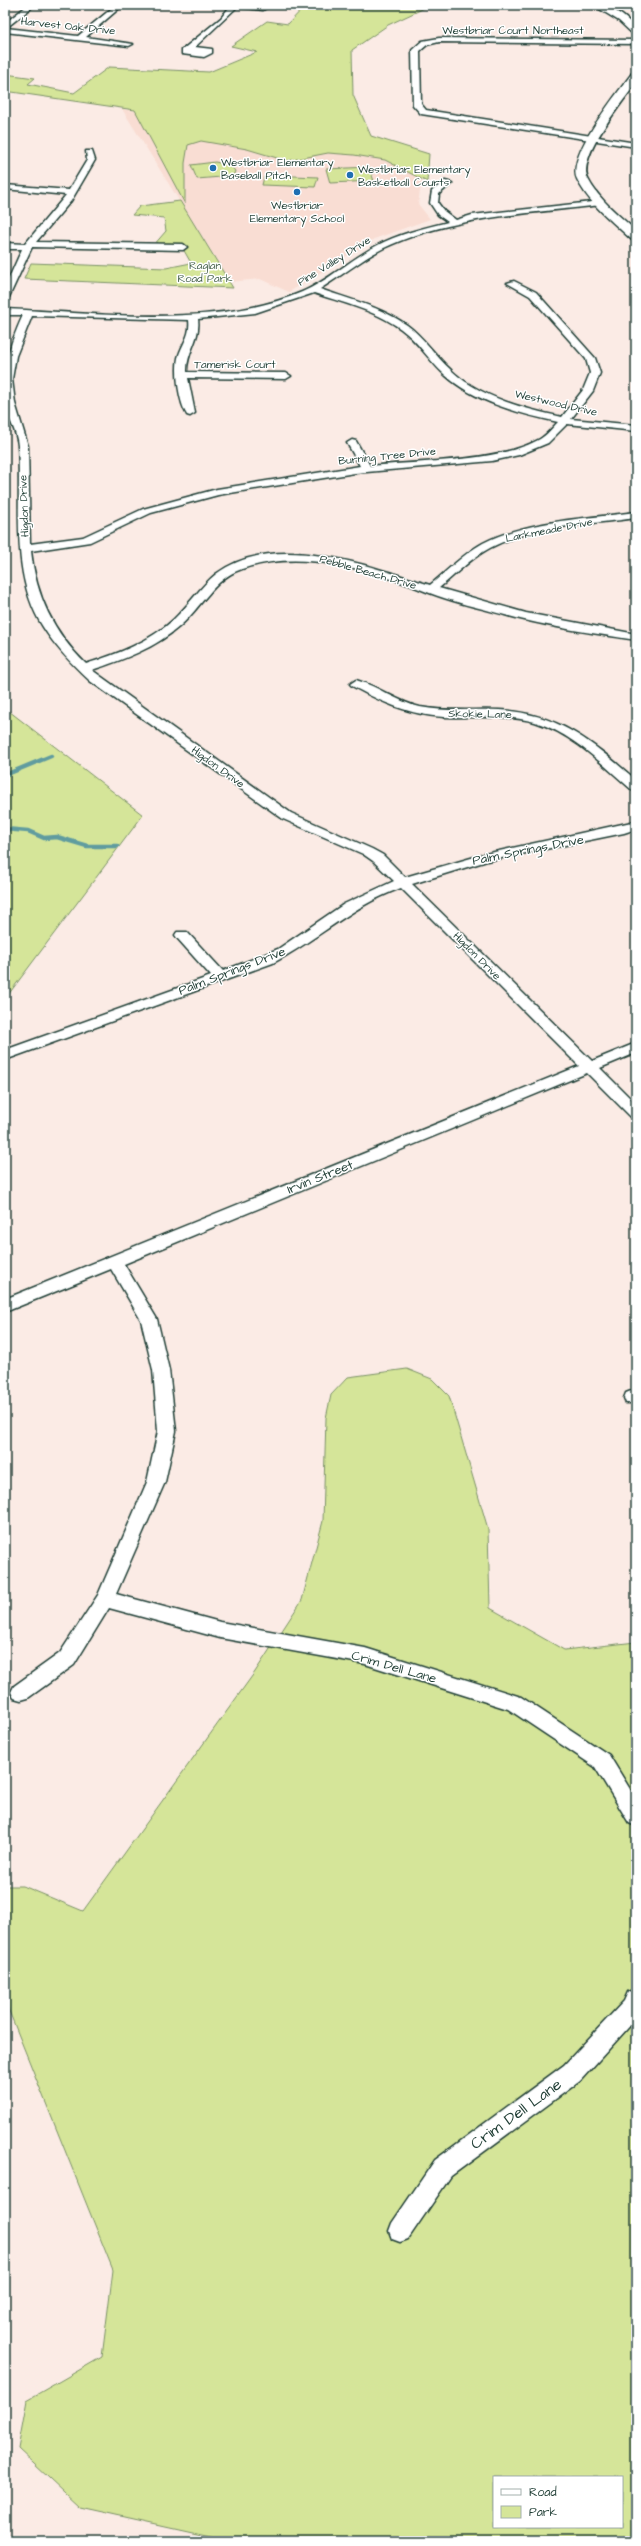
<svg xmlns="http://www.w3.org/2000/svg" width="641" height="2546" viewBox="0 0 641 2546" font-family="'Architects Daughter',sans-serif">
	<style>
		.built { fill: #f9ddd3 }
		.green { fill: #d5e599; stroke: #7a9166; fill-rule: evenodd }
		.lines { fill: none; stroke-linecap: round; stroke-linejoin: round }
		.stream { stroke: #609c9f; stroke-width: 4.5 }
		.street-casing { stroke: #1f3d34; stroke-width: 3 }
		.secondary-casing { stroke: #1f3d34; stroke-width: 3 }
		.street { fill: #fff; fill-rule: evenodd }
		.secondary { fill: #fff; fill-rule: evenodd }
		.poi-dot { fill: #1f6fb2; stroke: #fff; stroke-width: 1.5 }
		.labels { text-anchor: middle; dominant-baseline: central; stroke-width: 3; stroke-linejoin: round; paint-order: stroke }
		.far-street-label { font-size: 11px; fill: #1f3d34; stroke: #fff }
		.far-poi-label { font-size: 11px; fill: #1f3d34; stroke: #fff; text-anchor: start }
		.far-park-label { font-size: 11px; fill: #435f48; stroke: #fff }
		.street-label { font-size: 13px; fill: #1f3d34; stroke: #fff }
		.near-street-label { font-size: 16px; fill: #1f3d34; stroke: #fff }
	</style>
	<rect width="100%" height="100%" fill="#fbebe5"/>
	<filter id="ink" filterUnits="userSpaceOnUse"><feTurbulence type="fractalNoise" baseFrequency=".025" numOctaves="2"/><feDisplacementMap in="SourceGraphic" scale="8" xChannelSelector="R" yChannelSelector="G"/><feConvolveMatrix kernelMatrix="1 2 1 2 8 2 1 2 1" color-interpolation-filters="sRGB"/></filter>
	<g filter="url(#ink)">
		<path class="built" d="M122,109L426,152L418,204L430,219L374,239L289,292L260,279L230,282Z"/>
		<path class="green" d="M306,5H431L388,25L352,50L353,95L371,136L429,154L427,182L385,160L354,155L328,153L287,161L247,149L201,141L188,145L185,163V204L135,110L5,91V74L35,78L28,84L74,93L109,67L209,72L257,52L231,46L267,21L288,24Z
			M215,162L230,165L235,171L233,176L197,179L191,165Z
			M369,167L374,181L330,183L326,169Z
			M270,175L318,177L315,187L262,185L264,177Z
			M180,201L233,288L24,279L31,263L166,268L191,263L182,247L153,246L166,231L164,218L132,215L140,206Z
			M5,708L143,815L5,999Z
			M407,1369L432,1379L449,1396L488,1529L490,1608L564,1650L636,1642V2541H233L80,2507L18,2449L27,2400L102,2357L113,2270L5,2001V1886H23L83,1911L255,1672L302,1600L323,1521L326,1418L331,1395L348,1377ZM494,2477H622V2527H494Z"/>
		<g class="lines">
			<path class="stream" d="M5,775L51,756
				M5,829L28,831L44,838L57,837L87,846H117"/>
			<defs>
				<path id="street" d="M28,5H35L6,28L78,36L116,5H123L86,37L133,44L129,46L5,32V23Z
					M231,5H254L266,8L263,10L237,7L195,47L212,49V53L204,57L182,54V50L221,18Z
					M439,38L636,40V44L439,42L427,45L420,51L421,104L426,110L636,143V147L421,114L413,105L412,50L422,41Z
					M86,151H92L95,160L71,201L36,242L183,244L187,247L183,250L32,247L9,297L5,300V287L22,249H5V243L25,244L66,195L5,189V185L69,190L87,160Z
					M445,181L452,183L439,194L438,203L444,211L456,220L472,215L601,201L605,203L601,205C528,214 451,216 384,248C362,259 341,276 320,289C349,299 381,307 407,325C424,337 435,356 451,370C479,397 525,409 562,417L583,390L590,373L586,359L530,296L507,283L514,281L536,292L595,358L600,373L593,391L571,419L636,425V431L567,424L548,443L519,455L492,461L355,473L218,495L151,513L90,542L31,551C36,596 53,632 86,664C117,654 150,642 174,619C189,605 200,587 216,574C274,530 368,566 430,585C447,571 463,554 483,543C529,520 585,519 636,512V518C588,525 533,525 490,548C471,558 455,575 439,588L526,613L636,634V640C592,633 548,627 505,615C480,608 452,602 427,592C371,570 301,548 242,569C214,578 201,608 180,626C155,648 123,660 92,670L291,813L372,849L383,855L405,877L485,854L636,821V829L624,833L487,861L412,884L592,1061L636,1043V1053L600,1068L636,1104V1118L631,1117L587,1073L124,1264L157,1319L169,1370L176,1431L165,1482L116,1594L220,1622L365,1648L521,1697L609,1755L636,1799V1826L629,1823L595,1767L508,1709L365,1664L220,1638L109,1608L74,1665L28,1698L21,1700L14,1698L11,1692L14,1686L60,1653L98,1595L147,1482L158,1431L153,1370L141,1320L111,1269L5,1312V1299L579,1066L401,888C353,905 317,940 273,963L5,1060V1050L211,976L177,938L175,935L177,932H187L223,971L278,949L344,904L394,881L373,861L363,854L283,819L90,681C73,665 56,648 43,627C9,573 22,506 18,446C17,430 7,418 5,403C0,371 10,344 23,315H5V309C98,313 215,329 302,292C328,281 351,259 376,246C398,234 424,228 448,222L438,215L430,203L432,191ZM314,293C343,303 375,310 401,329C419,342 429,361 445,375C475,402 520,414 558,422C552,428 547,435 540,439C500,462 418,461 370,466L356,441L352,440L347,443L360,466L217,489L143,509L83,537L30,544L28,446L15,403L12,379L16,356L32,316L189,320C191,336 182,343 178,358C175,373 179,402 187,415L190,416L195,413L188,378L286,379L291,376L286,373L187,372C186,352 201,339 198,319L255,313Z
					M356,680C378,686 397,702 420,707C446,712 473,709 499,710C559,713 593,743 636,780V791L632,790C602,764 573,734 535,722C505,714 474,718 444,717C410,715 381,702 352,686L350,684Z
					M636,1389V1403H626L624,1398L626,1393Z
					M636,1989V2019L580,2081L451,2176L408,2239L400,2242L392,2239L389,2231L392,2223L435,2160L564,2065L624,2001L628,1992Z"/>
				<path id="secondary" d="M593,5C611,5 624,15 636,28V37L619,21Z
					M636,72V83C623,102 577,156 588,179C598,199 620,216 636,231V242L632,240C613,222 588,203 577,179C566,155 618,93 632,73Z"/>
			</defs>
			<use href="#street" class="street-casing"/>
			<use href="#secondary" class="secondary-casing"/>
			<use href="#street" class="street"/>
			<use href="#secondary" class="secondary"/>
		</g>
	</g>
	<g class="poi-dot">
		<circle cx="213" cy="168" r="4"/>
		<circle cx="350" cy="175" r="4"/>
		<circle cx="297" cy="192" r="4"/>
	</g>
	<g class="labels">
		<g class="far-street-label">
			<text transform="translate(68 26) rotate(6)">Harvest Oak Drive</text>
			<text x="513" y="30">Westbriar Court Northeast</text>
			<text transform="translate(334 261) rotate(-32)">Pine Valley Drive</text>
			<text x="235" y="364">Tamerisk Court</text>
			<text transform="translate(556 403) rotate(13)">Westwood Drive</text>
			<text transform="translate(387 456) rotate(-6)">Burning Tree Drive</text>
			<text transform="translate(24 506) rotate(-92)">Higdon Drive</text>
			<text transform="translate(549 530) rotate(-11)">Larkmeade Drive</text>
			<text transform="translate(368 572) rotate(16)">Pebble Beach Drive</text>
			<text transform="translate(480 714) rotate(1)">Skokie Lane</text>
			<text transform="translate(218 767) rotate(36)">Higdon Drive</text>
			<text transform="translate(477 956) rotate(45)">Higdon Drive</text>
		</g>
		<g class="far-poi-label">
			<text x="221" y="162">Westbriar Elementary<tspan x="221" dy="13">Baseball Pitch</tspan></text>
			<text x="358" y="169">Westbriar Elementary<tspan x="358" dy="13">Basketball Courts</tspan></text>
			<text x="297" y="205" text-anchor="middle">Westbriar<tspan x="297" dy="13">Elementary School</tspan></text>
		</g>
		<g class="far-park-label">
			<text x="205" y="265">Raglan<tspan x="205" dy="13">Road Park</tspan></text>
		</g>
		<g class="street-label">
			<text transform="translate(528 850) rotate(-11)">Palm Springs Drive</text>
			<text transform="translate(232 971) rotate(-21)">Palm Springs Drive</text>
			<text transform="translate(320 1177) rotate(-22)">Irvin Street</text>
			<text transform="translate(394 1667) rotate(16)">Crim Dell Lane</text>
		</g>
		<g class="near-street-label">
			<text transform="translate(516 2114) rotate(-36)">Crim Dell Lane</text>
		</g>
	</g>
	<rect width="641" height="2546" fill="none" stroke="#fff" stroke-width="20"/>
	<rect x="10" y="10" width="621" height="2526" fill="none" stroke="#1f3d34" stroke-width="1.5" filter="url(#ink)"/>
	<rect x="493" y="2476" width="130" height="52" fill="#ffffff" stroke="#a5b1ae"/>
	<rect x="501" y="2489" width="20" height="6" fill="#ffffff" stroke="#a5b1ae"/>
	<text x="529" y="2496" font-size="12" fill="#1f3d34">Road</text>
	<rect x="501" y="2506" width="20" height="12" fill="#d5e599" stroke="#a5b1ae"/>
	<text x="529" y="2516" font-size="12" fill="#1f3d34">Park</text>
</svg>
